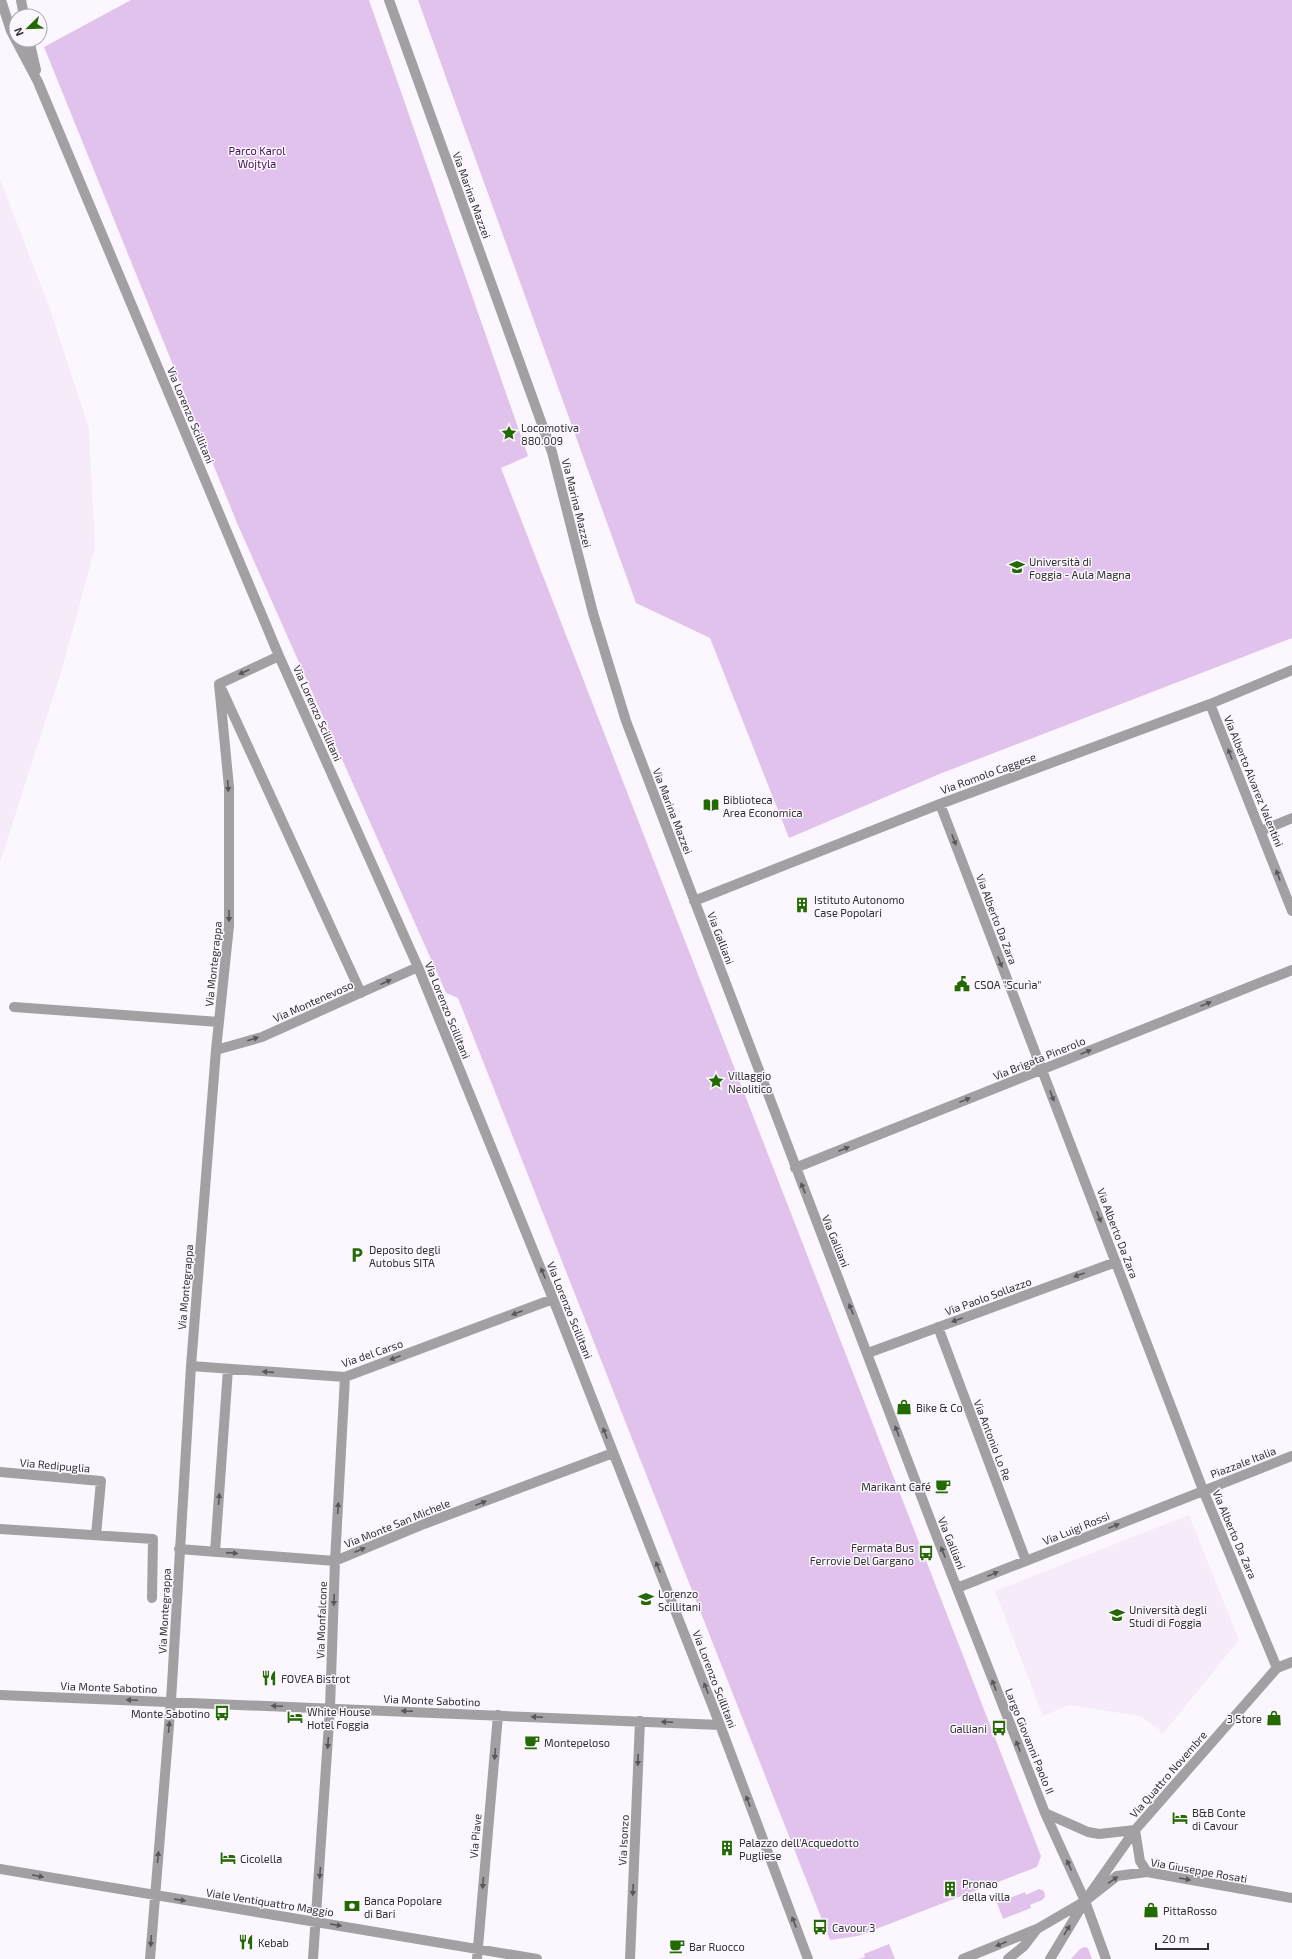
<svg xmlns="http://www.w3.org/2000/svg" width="1292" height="1959" viewBox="0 0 1292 1959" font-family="'Exo 2',sans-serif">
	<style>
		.built { fill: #f5ebf9 }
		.green { fill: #e0c2ec }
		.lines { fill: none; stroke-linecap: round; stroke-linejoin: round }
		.minor { stroke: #a3a0a4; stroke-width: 10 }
		.oneway { fill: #5a575b }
		.labels { text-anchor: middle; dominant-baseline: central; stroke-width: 3; stroke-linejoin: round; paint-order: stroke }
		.park-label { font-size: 11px; fill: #470e59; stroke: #fcf7fe }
		.street-label { font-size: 11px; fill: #323033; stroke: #fcf7fe }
		.poi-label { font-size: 11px; fill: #323033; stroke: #fcf7fe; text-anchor: start }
	</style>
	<rect width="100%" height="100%" fill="#fcf7fe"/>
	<path class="built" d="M0,179L50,309L89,429L95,548L61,673L0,862Z
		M1189,1515L1239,1640L1162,1735L1160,1730L1140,1716L1069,1705L1043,1716L995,1591Z"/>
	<path class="green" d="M131,0H369L528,456L501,468L1041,1856L1037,1867L858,1936L830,1940L458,998L446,993L237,523L44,47Z
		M418,0H1292V638L942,773L789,838L710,638L636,603Z
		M1039,1889L1044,1891L1045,1897L1042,1900L1030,1905L1031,1908L1003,1919L997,1903L1025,1892L1026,1895Z
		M889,1944L895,1959H859L865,1957L864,1954Z
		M1084,1947L1088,1948L1092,1959H1071L1079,1950Z"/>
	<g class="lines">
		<path class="minor" d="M1,0L11,31L38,82L279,656L418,967L553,1299L720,1725L808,1959
			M21,0L24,16
			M389,0L552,452L593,613L626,721L933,1527L1045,1813L1085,1901L1106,1959
			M29,40L36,70
			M222,690L361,993
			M1210,704L1292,911
			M940,804L1203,1490L1277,1668
			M1261,831L1292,818
			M694,901L940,804L1210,704L1292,670
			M14,1007L219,1022
			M216,1050L262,1037L418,967
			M795,1168L1292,970
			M938,1327L1026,1561
			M868,1353L1116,1262
			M191,1366L345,1377L553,1299
			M0,1472L101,1481L96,1535
			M0,1529L153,1539L152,1598
			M179,1549L335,1561L424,1524L613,1453
			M215,1552L228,1369
			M957,1588L1292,1456
			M0,1695L720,1725
			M1045,1813L1088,1832L1099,1834L1135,1830
			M1135,1830L1140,1861L1147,1872
			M0,1869L537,1959
			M150,1959L171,1701L191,1366L216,1050L229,926V787L219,684L279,656
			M313,1959L330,1708L335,1561L345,1377
			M477,1959L498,1715
			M630,1959L640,1721
			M963,1959L1037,1929L1085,1901L1117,1876L1147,1872L1292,1898
			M1008,1959L1024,1946L1037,1929
			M1050,1959L1085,1901L1135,1830L1277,1668L1292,1662"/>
	</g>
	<defs><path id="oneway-solid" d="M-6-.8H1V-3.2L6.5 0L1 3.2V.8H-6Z"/></defs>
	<g class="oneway">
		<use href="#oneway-solid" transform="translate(244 672) rotate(155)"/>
		<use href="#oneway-solid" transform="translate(1230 754) rotate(-111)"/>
		<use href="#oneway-solid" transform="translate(228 786) rotate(86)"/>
		<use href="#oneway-solid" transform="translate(954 840) rotate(69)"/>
		<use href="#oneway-solid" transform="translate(1278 875) rotate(-111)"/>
		<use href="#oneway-solid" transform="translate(229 916) rotate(90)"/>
		<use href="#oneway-solid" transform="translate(1000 962) rotate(69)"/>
		<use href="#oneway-solid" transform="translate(386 982) rotate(-24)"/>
		<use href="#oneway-solid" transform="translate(1206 1004) rotate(-22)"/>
		<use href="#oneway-solid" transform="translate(253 1039) rotate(-18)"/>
		<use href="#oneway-solid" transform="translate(1086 1052) rotate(-22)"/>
		<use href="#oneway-solid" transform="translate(1052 1096) rotate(69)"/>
		<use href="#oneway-solid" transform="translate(965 1100) rotate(-22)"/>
		<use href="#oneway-solid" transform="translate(844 1149) rotate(-22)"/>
		<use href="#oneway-solid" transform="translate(803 1188) rotate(-112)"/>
		<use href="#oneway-solid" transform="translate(1099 1217) rotate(69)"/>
		<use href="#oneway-solid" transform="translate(543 1273) rotate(-112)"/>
		<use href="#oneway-solid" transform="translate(1079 1275) rotate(160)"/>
		<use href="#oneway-solid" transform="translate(851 1309) rotate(-112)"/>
		<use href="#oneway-solid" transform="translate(517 1313) rotate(159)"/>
		<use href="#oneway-solid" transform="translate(957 1320) rotate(160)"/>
		<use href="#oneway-solid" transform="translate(395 1358) rotate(159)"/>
		<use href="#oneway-solid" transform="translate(268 1372) rotate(-176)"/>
		<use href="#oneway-solid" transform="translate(897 1431) rotate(-110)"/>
		<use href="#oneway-solid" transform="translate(605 1433) rotate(-111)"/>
		<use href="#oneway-solid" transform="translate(219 1499) rotate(-86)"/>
		<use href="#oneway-solid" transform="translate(481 1503) rotate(-21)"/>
		<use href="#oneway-solid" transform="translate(338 1508) rotate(-87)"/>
		<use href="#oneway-solid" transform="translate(1114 1526) rotate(-22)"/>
		<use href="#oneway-solid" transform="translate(360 1550) rotate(-22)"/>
		<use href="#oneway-solid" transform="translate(943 1552) rotate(-112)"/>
		<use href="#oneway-solid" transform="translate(232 1553) rotate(4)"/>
		<use href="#oneway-solid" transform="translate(658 1567) rotate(-112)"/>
		<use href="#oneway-solid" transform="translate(993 1574) rotate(-22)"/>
		<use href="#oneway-solid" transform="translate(334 1600) rotate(92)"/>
		<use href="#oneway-solid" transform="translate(994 1685) rotate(-111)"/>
		<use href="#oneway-solid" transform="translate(706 1688) rotate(-111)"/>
		<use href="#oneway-solid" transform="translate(132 1700) rotate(-178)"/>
		<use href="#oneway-solid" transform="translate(277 1706) rotate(-178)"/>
		<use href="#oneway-solid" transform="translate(407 1711) rotate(-178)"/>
		<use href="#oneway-solid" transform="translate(537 1717) rotate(-177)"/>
		<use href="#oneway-solid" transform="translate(667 1722) rotate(-178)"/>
		<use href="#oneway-solid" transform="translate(169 1727) rotate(-85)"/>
		<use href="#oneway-solid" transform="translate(328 1743) rotate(94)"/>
		<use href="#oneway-solid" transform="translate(1018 1746) rotate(-112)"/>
		<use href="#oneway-solid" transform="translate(495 1754) rotate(95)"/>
		<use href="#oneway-solid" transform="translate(638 1760) rotate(92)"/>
		<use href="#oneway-solid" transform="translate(748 1801) rotate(-111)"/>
		<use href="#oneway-solid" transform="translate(158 1857) rotate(-85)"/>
		<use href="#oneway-solid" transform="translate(1069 1865) rotate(-114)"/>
		<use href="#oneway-solid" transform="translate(320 1873) rotate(94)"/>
		<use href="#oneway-solid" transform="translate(38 1876) rotate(10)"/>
		<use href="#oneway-solid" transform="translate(1185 1879) rotate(10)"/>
		<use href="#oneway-solid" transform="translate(1113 1880) rotate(-34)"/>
		<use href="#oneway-solid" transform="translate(483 1883) rotate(95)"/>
		<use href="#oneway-solid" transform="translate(633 1890) rotate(93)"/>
		<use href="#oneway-solid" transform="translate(180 1900) rotate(9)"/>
		<use href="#oneway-solid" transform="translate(794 1922) rotate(-111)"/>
		<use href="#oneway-solid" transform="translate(336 1925) rotate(9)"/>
		<use href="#oneway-solid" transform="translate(1067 1930) rotate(-59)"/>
		<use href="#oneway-solid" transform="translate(151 1941) rotate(94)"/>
		<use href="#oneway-solid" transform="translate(1001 1944) rotate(158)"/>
	</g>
	<defs>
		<symbol id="sight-bare" viewBox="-9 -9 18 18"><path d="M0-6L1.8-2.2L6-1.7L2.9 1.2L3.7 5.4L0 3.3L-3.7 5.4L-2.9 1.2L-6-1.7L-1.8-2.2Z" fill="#236a02" stroke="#fcf7fe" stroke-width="2.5" paint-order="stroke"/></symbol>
		<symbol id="university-bare" viewBox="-9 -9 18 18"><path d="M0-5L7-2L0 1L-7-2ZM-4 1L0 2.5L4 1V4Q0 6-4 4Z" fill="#236a02" stroke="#fcf7fe" stroke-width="2.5" paint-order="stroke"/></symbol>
		<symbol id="library-bare" viewBox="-9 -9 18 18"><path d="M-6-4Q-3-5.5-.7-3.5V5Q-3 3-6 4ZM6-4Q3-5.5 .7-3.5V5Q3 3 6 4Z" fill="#236a02" stroke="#fcf7fe" stroke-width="2.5" paint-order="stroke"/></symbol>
		<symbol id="building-bare" viewBox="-9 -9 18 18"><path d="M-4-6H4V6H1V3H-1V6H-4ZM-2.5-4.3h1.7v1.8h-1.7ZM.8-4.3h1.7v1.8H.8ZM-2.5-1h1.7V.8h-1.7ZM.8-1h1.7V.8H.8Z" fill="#236a02" stroke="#fcf7fe" stroke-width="2.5" paint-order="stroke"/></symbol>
		<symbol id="civic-bare" viewBox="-9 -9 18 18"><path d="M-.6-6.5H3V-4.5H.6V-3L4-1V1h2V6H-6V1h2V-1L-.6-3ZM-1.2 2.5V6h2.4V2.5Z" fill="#236a02" stroke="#fcf7fe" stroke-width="2.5" paint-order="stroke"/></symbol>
		<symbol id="parking-bare" viewBox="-9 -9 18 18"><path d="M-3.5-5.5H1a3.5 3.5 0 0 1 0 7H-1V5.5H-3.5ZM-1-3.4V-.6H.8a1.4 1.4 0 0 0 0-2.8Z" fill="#236a02" stroke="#fcf7fe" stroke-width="2.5" paint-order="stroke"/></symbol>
		<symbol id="shop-bare" viewBox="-9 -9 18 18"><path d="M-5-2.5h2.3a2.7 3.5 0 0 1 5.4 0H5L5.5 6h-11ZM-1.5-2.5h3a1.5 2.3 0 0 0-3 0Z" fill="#236a02" stroke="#fcf7fe" stroke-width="2.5" paint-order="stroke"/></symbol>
		<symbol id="cafe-bare" viewBox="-9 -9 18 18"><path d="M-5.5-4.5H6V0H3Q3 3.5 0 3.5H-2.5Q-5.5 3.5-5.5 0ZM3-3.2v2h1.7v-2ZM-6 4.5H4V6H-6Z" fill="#236a02" stroke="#fcf7fe" stroke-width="2.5" paint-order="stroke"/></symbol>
		<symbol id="bus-bare" viewBox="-9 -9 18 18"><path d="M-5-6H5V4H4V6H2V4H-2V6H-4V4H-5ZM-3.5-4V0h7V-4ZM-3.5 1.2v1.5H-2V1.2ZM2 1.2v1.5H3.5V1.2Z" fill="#236a02" stroke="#fcf7fe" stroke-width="2.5" paint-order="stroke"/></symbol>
		<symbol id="school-bare" viewBox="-9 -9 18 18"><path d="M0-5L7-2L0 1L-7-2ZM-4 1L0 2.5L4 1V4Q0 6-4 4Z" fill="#236a02" stroke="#fcf7fe" stroke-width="2.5" paint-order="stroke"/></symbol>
		<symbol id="restaurant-bare" viewBox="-9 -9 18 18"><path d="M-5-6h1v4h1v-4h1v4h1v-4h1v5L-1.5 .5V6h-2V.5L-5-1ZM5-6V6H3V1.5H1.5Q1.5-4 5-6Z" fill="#236a02" stroke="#fcf7fe" stroke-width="2.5" paint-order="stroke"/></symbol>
		<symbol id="hotel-bare" viewBox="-9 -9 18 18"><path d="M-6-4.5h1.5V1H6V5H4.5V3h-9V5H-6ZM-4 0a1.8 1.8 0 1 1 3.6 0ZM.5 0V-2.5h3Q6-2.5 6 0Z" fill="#236a02" stroke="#fcf7fe" stroke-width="2.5" paint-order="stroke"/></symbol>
		<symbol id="bank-bare" viewBox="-9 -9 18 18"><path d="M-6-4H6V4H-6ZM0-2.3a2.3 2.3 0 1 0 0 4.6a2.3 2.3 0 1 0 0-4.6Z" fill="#236a02" stroke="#fcf7fe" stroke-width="2.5" paint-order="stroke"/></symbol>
	</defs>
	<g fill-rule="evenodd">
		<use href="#sight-bare" x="498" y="422" width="22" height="22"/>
		<use href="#university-bare" x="1006" y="556" width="22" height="22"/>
		<use href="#library-bare" x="700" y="794" width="22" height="22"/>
		<use href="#building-bare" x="791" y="894" width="22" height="22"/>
		<use href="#civic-bare" x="951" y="973" width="22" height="22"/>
		<use href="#sight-bare" x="705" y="1070" width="22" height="22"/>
		<use href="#parking-bare" x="346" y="1244" width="22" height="22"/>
		<use href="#shop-bare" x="893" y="1396" width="22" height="22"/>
		<use href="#cafe-bare" x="932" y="1475" width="22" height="22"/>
		<use href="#bus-bare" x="915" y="1542" width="22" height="22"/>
		<use href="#school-bare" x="635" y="1588" width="22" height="22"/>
		<use href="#university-bare" x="1106" y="1604" width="22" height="22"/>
		<use href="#restaurant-bare" x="258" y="1667" width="22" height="22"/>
		<use href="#bus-bare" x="211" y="1702" width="22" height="22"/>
		<use href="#hotel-bare" x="284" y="1706" width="22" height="22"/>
		<use href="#shop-bare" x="1263" y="1707" width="22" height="22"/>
		<use href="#bus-bare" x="988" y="1717" width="22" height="22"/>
		<use href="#cafe-bare" x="521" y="1731" width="22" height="22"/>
		<use href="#hotel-bare" x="1169" y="1807" width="22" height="22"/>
		<use href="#building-bare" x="716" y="1837" width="22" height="22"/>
		<use href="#hotel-bare" x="217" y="1847" width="22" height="22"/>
		<use href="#building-bare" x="939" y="1878" width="22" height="22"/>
		<use href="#bank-bare" x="341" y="1895" width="22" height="22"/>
		<use href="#shop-bare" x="1140" y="1899" width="22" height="22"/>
		<use href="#bus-bare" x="809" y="1916" width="22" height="22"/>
		<use href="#restaurant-bare" x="235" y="1931" width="22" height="22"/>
		<use href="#cafe-bare" x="666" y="1935" width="22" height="22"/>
	</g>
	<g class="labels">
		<g class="park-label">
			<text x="257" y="150">Parco Karol<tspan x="257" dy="13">Wojtyla</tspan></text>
		</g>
		<g class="street-label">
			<text transform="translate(472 195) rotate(70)">Via Marina Mazzei</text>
			<text transform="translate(191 415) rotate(67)">Via Lorenzo Scillitani</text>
			<text transform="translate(577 503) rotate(76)">Via Marina Mazzei</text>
			<text transform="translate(318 713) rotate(66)">Via Lorenzo Scillitani</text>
			<text transform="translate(988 773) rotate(-20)">Via Romolo Caggese</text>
			<text transform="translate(1254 781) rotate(68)">Via Alberto Alvarez Valentini</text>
			<text transform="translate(673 811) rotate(69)">Via Marina Mazzei</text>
			<text transform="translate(997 919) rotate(69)">Via Alberto Da Zara</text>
			<text transform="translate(721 938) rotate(69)">Via Galliani</text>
			<text transform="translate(213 964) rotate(-84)">Via Montegrappa</text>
			<text transform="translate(313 1001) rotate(-24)">Via Montenevoso</text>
			<text transform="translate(448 1010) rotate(68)">Via Lorenzo Scillitani</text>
			<text transform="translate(1039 1058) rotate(-22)">Via Brigata Pinerolo</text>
			<text transform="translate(1118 1233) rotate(69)">Via Alberto Da Zara</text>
			<text transform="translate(836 1241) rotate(68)">Via Galliani</text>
			<text transform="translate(185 1287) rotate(-85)">Via Montegrappa</text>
			<text transform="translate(988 1296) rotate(-20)">Via Paolo Sollazzo</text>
			<text transform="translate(570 1310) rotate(68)">Via Lorenzo Scillitani</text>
			<text transform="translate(372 1353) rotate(-19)">Via del Carso</text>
			<text transform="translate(993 1440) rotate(69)">Via Antonio Lo Re</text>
			<text transform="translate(1243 1462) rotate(-21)">Piazzale Italia</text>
			<text transform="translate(55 1465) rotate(5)">Via Redipuglia</text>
			<text transform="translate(397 1523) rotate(-22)">Via Monte San Michele</text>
			<text transform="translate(1076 1528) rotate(-22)">Via Luigi Rossi</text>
			<text transform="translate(1235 1534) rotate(67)">Via Alberto Da Zara</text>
			<text transform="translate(952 1543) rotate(68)">Via Galliani</text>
			<text transform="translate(164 1611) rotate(-87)">Via Montegrappa</text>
			<text transform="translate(321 1620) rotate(-88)">Via Monfalcone</text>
			<text transform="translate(715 1679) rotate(69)">Via Lorenzo Scillitani</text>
			<text transform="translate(109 1687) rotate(2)">Via Monte Sabotino</text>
			<text transform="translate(432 1700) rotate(2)">Via Monte Sabotino</text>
			<text transform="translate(1030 1741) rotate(68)">Largo Giovanni Paolo II</text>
			<text transform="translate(1168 1774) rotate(-49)">Via Quattro Novembre</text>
			<text transform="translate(475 1836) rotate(-85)">Via Piave</text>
			<text transform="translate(623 1840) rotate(-87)">Via Isonzo</text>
			<text transform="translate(1199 1870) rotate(10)">Via Giuseppe Rosati</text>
			<text transform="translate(270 1902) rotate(9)">Viale Ventiquattro Maggio</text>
		</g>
		<g class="poi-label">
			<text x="521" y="427">Locomotiva<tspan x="521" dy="13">880.009</tspan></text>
			<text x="1029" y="561">Università di<tspan x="1029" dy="13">Foggia - Aula Magna</tspan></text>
			<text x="723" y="799">Biblioteca<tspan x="723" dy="13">Area Economica</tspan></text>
			<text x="814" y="899">Istituto Autonomo<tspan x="814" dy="13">Case Popolari</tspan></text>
			<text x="974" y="984">CSOA "Scurìa"</text>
			<text x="728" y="1075">Villaggio<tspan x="728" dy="13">Neolitico</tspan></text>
			<text x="369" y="1249">Deposito degli<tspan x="369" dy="13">Autobus SITA</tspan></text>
			<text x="916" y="1407">Bike &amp; Co</text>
			<text x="931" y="1486" text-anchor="end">Marikant Café</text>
			<text x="914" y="1547" text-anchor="end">Fermata Bus<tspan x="914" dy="13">Ferrovie Del Gargano</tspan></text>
			<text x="658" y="1593">Lorenzo<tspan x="658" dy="13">Scillitani</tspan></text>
			<text x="1129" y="1609">Università degli<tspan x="1129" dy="13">Studi di Foggia</tspan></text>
			<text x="281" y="1678">FOVEA Bistrot</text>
			<text x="307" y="1711">White House<tspan x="307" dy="13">Hotel Foggia</tspan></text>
			<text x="210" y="1713" text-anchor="end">Monte Sabotino</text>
			<text x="1262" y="1718" text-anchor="end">3 Store</text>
			<text x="987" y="1728" text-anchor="end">Galliani</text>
			<text x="544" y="1742">Montepeloso</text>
			<text x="1192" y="1812">B&amp;B Conte<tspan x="1192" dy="13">di Cavour</tspan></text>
			<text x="739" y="1842">Palazzo dell'Acquedotto<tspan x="739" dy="13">Pugliese</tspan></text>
			<text x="240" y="1858">Cicolella</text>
			<text x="962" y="1883">Pronao<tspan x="962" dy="13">della villa</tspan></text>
			<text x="364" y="1900">Banca Popolare<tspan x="364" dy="13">di Bari</tspan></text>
			<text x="1163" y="1910">PittaRosso</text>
			<text x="832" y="1927">Cavour 3</text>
			<text x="258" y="1942">Kebab</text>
			<text x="689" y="1946">Bar Ruocco</text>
		</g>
	</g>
	<g transform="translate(28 28) rotate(247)"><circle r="19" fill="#fcf7fe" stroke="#aba7ad"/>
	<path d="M0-3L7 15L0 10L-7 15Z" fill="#236a02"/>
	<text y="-6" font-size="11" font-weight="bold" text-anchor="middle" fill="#323033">N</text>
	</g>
	<path d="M1156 1943v6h52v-6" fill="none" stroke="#323033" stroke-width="2"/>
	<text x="1162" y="1943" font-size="12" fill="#323033" stroke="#fcf7fe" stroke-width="3" paint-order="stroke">20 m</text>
</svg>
